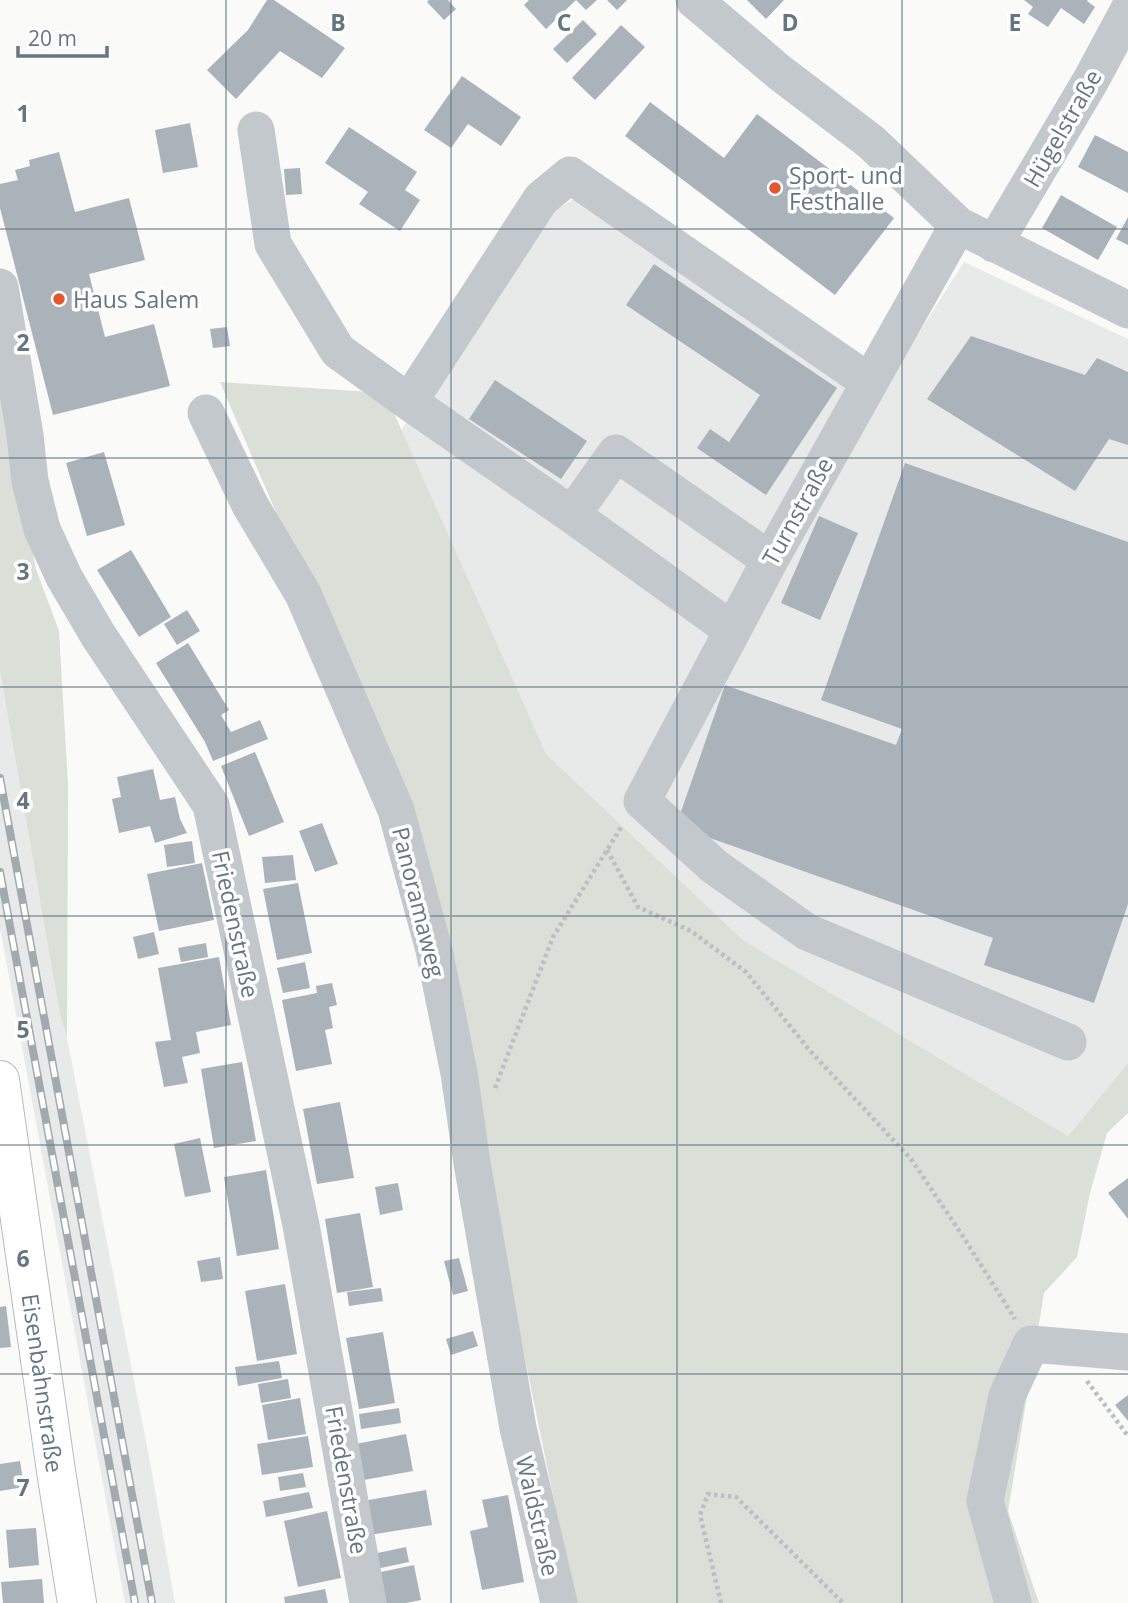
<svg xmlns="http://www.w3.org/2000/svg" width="1128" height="1603" viewBox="0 0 1128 1603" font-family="'Open Sans',sans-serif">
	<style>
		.built { fill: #e8e9e9 }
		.green { fill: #dadfd7 }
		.building { fill: #aab3b9 }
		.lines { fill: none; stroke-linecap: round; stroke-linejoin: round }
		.major-casing { stroke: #b5babe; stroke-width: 40 }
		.path { stroke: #bbbfc2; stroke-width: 4.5; stroke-dasharray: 3.5 3.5; stroke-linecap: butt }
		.minor { stroke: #c3c8cc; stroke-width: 37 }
		.major { stroke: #fff; stroke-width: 38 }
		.rail-casing { stroke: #a2aab0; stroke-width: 8 }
		.rail { stroke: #fff; stroke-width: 5; stroke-dasharray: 16; stroke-linecap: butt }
		.grid { fill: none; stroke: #657683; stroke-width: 2; stroke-opacity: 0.55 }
		.poi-dot { fill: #e4572e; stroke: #fff; stroke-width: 2.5 }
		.labels { text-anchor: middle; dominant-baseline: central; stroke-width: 7; stroke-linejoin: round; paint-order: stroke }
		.street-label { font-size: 23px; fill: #657683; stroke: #fff }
		.poi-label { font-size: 23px; fill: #657683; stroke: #fff; text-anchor: start }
		.grid-label { font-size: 23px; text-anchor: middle; font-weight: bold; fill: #657683; stroke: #fff; stroke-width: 7; stroke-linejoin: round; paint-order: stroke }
	</style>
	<rect width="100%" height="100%" fill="#fafaf8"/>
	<path class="built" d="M574,199L875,402L964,262L1128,339V1063L1068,1136L743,940L546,754L400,432L547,215Z
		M0,671L60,1015L67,1038L150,1462L175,1603H125L0,928Z"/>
	<path class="green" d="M220,382L385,393L546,754L743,940L1068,1136L1128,1063V1113L1107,1133L1090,1193L1077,1257L1044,1293L1008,1511L1039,1603H575L462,1051L398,796Z
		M0,389L36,569L59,631L68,785L67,1038L60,1015L0,671Z"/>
	<path class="building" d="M267,0H274L345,48L322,78L280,51L236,99L207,70L248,30Z
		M429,0H448L456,9L444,20L427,2Z
		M529,0H597L586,10L576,0L546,29L524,5Z
		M607,0H627L617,10Z
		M747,0H784L766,19Z
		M1024,0H1088L1087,1L1095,7L1084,24L1061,8L1048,27L1028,14L1033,7Z
		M583,20L597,34L567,63L553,49Z
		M621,25L645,47L595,100L572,78Z
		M462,76L521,117L501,146L468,124L451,148L424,130Z
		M650,102L724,158L757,114L894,218L835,295L625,136Z
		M190,123L198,167L163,173L155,130Z
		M349,127L417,172L405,190L420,200L400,231L359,204L368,192L325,163Z
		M1095,135L1128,152V193L1078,167Z
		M59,152L75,212L129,198L145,260L89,274L105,337L154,324L170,386L53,415L0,208V184L18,180L15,170L30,166L29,160Z
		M300,168L302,194L286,195L284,169Z
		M1061,195L1117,227L1098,260L1042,228Z
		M1128,217V245L1116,239Z
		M654,264L837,388L766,495L697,448L710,429L729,442L760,395L626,305Z
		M227,327L230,346L213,348L210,329Z
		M971,336L1085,375L1097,358L1128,372V445L1109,439L1075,491L927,399Z
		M495,380L587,441L561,479L469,419Z
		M104,452L125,525L87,536L66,463Z
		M905,463L1128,542V904L1094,1003L984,965L993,938L676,826L725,685L896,745L902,729L821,700Z
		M819,516L858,533L820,620L781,603Z
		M131,550L171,617L139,637L97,570Z
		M187,610L200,631L177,645L164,624Z
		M188,643L229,710L221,715L231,732L260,720L268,739L213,761L205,742L156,663Z
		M255,752L284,822L249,836L221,766Z
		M153,769L160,800L175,797L180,819L187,833L155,843L150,826L119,833L112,799L121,797L117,777Z
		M322,823L338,864L315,872L299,831Z
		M192,841L195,863L167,867L164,845Z
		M293,855L296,880L265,883L262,857Z
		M202,863L214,920L159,931L147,874Z
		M298,883L312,953L277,960L263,889Z
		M154,932L159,954L138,959L133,937Z
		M206,943L208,957L181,962L178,948Z
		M219,957L231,1025L196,1032L200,1053L182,1057L188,1083L164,1087L155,1042L171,1040L158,968Z
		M305,962L310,988L283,993L277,968Z
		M332,983L337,1005L329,1007L333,1028L325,1030L332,1064L296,1071L282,1000L317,993L316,986Z
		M242,1062L256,1141L214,1148L201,1069Z
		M340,1102L354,1178L317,1184L303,1109Z
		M200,1138L211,1192L185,1197L174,1144Z
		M266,1170L279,1249L237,1256L224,1177Z
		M1128,1178V1219L1108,1193Z
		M398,1183L403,1210L380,1215L375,1187Z
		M360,1213L373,1287L337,1293L325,1219Z
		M220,1257L223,1279L201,1282L197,1261Z
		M459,1258L468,1291L453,1295L444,1261Z
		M285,1284L297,1354L257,1361L245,1291Z
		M381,1288L383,1301L349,1306L347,1292Z
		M6,1306L11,1347L0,1348V1307Z
		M473,1331L478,1346L451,1355L446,1339Z
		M383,1332L395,1403L359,1409L346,1338Z
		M279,1361L282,1378L238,1386L235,1367Z
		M288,1379L291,1398L261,1403L258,1384Z
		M1128,1395V1421L1115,1405Z
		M300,1398L306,1434L268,1440L262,1405Z
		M399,1408L401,1423L361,1429L359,1414Z
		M406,1434L413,1471L358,1481L351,1445Z
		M308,1436L313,1467L262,1475L257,1444Z
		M20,1461L24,1487L0,1491V1464Z
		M303,1473L306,1487L280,1491L278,1477Z
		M426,1490L432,1525L369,1535L363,1501Z
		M309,1492L313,1508L266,1517L263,1501Z
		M508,1495L524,1582L482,1590L470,1531L488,1527L482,1500Z
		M327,1511L341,1578L298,1587L284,1521Z
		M36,1528L39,1565L9,1568L6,1530Z
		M406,1547L409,1562L376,1569L373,1554Z
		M414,1565L421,1600L406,1603H382L376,1573Z
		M42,1579L44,1603H3L1,1582Z
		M325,1589L328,1603H285L284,1597Z"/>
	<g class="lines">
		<defs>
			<path id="major" d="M0,1080L56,1471L77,1603"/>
		</defs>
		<use href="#major" class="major-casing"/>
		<path class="path" d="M607,850L638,907L691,931L746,972L811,1052L911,1159L962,1235L1015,1319
			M495,1088L553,937L622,826
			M1087,1381L1128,1436
			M721,1603L700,1515L708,1494L736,1497L843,1603"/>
		<path class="minor" d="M694,0L779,72L871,142L958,225L1128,310
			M256,130L273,244L338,351L409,402L541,199L570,175L869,382
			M958,225L770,560L642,801L715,867L807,932L1068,1042
			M994,244L1091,80L1128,11
			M0,287L25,435L30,481L42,529L64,577L98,635L211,805L301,1225L368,1603
			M409,402L572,515
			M206,413L250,505L303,594L396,810L434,950L459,1073L472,1163L518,1428L559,1603
			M732,630L572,515L616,453L770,560
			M1013,1603L985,1501L1007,1396L1031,1344L1128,1352"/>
		<use href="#major" class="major"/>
		<defs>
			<path id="rail" d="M0,778L152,1603
				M0,872L135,1603"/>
		</defs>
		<use href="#rail" class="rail-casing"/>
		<use href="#rail" class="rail"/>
	</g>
	<path class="grid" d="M226,0V1603M451,0V1603M677,0V1603M902,0V1603M0,229H1128M0,458H1128M0,687H1128M0,916H1128M0,1145H1128M0,1374H1128"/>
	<g class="poi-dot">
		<circle cx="775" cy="188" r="7"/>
		<circle cx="59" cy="299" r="7"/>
	</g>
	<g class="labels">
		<g class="street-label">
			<text transform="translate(1062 128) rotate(-60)">Hügelstraße</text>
			<text transform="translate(797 511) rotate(-61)">Turnstraße</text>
			<text transform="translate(419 902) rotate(76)">Panoramaweg</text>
			<text transform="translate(236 924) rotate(78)">Friedenstraße</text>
			<text transform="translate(43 1383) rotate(82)">Eisenbahnstraße</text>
			<text transform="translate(347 1480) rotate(80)">Friedenstraße</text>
			<text transform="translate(538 1516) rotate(77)">Waldstraße</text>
		</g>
		<g class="poi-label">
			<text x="789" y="175">Sport- und<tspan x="789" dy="26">Festhalle</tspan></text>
			<text x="73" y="299">Haus Salem</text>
		</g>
	</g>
	<g class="grid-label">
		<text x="338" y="31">B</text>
		<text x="564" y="31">C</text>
		<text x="790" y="31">D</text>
		<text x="1015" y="31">E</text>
		<text x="23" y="122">1</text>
		<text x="23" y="351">2</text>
		<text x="23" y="580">3</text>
		<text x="23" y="809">4</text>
		<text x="23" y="1038">5</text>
		<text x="23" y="1267">6</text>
		<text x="23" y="1496">7</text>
	</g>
	<path d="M18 46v10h89v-10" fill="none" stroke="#657683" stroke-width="3.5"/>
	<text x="28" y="46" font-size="21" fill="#657683" stroke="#ffffff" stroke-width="5" paint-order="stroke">20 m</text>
</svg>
